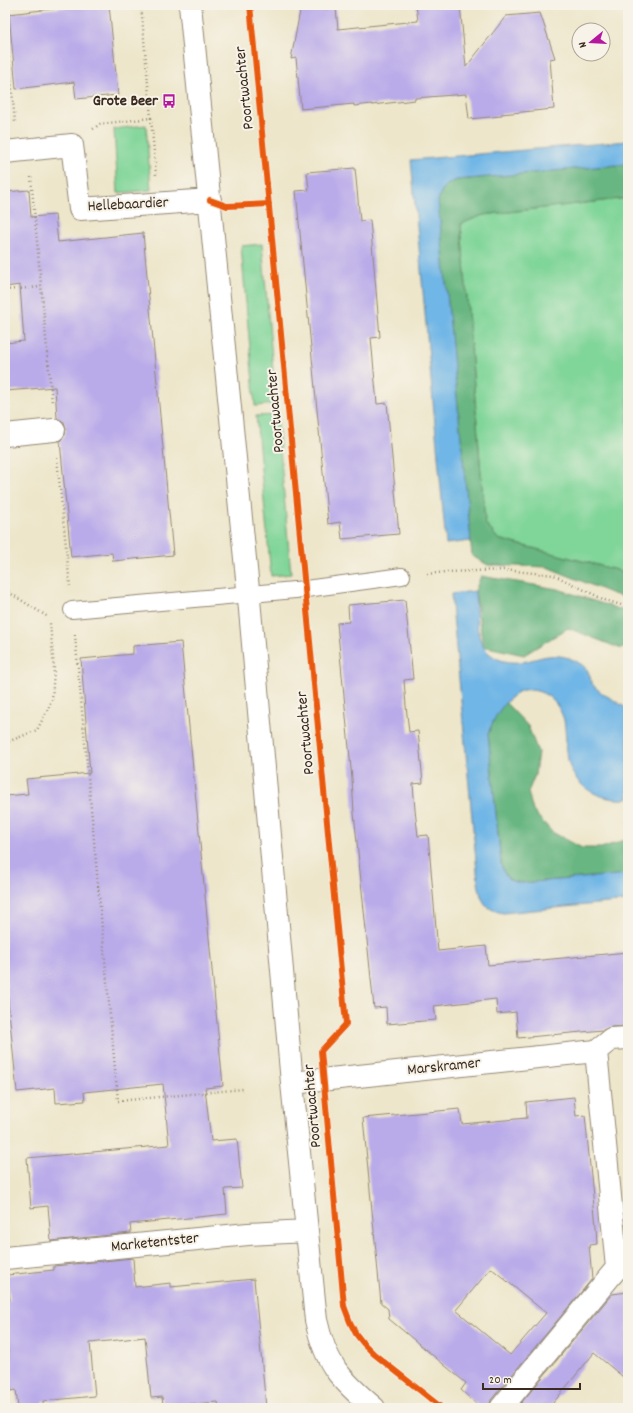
<svg xmlns="http://www.w3.org/2000/svg" width="633" height="1413" viewBox="0 0 633 1413" font-family="Dekko,sans-serif">
	<style>
		.green { fill: #80d599; stroke: #5e805c }
		.forest { fill: #68b681; stroke: #527050 }
		.water { fill: #6fb6e6; stroke: #557082 }
		.building { fill: #b9aae9; fill-rule: evenodd }
		.lines { fill: none; stroke-linecap: round; stroke-linejoin: round }
		.service-casing { stroke: #948874; stroke-width: 18 }
		.minor-casing { stroke: #948874; stroke-width: 24 }
		.path { stroke: #948874; stroke-width: 2.5; stroke-dasharray: 1 3; stroke-linecap: butt }
		.service { stroke: #fff; stroke-width: 16 }
		.minor { stroke: #fff; stroke-width: 22 }
		.cycleway-casing { stroke: #f7f3e8; stroke-width: 8 }
		.cycleway { stroke: #e8590c; stroke-width: 6 }
		.labels { text-anchor: middle; dominant-baseline: central; stroke-width: 4; stroke-linejoin: round; paint-order: stroke }
		.street-label { font-size: 16px; fill: #3b2a1e; stroke: #f7f3e8 }
		.poi-label { font-size: 16px; font-weight: bold; fill: #3b2a1e; stroke: #f7f3e8; text-anchor: end }
	</style>
	<rect width="100%" height="100%" fill="#f7f3e8"/>
	<filter id="ink" filterUnits="userSpaceOnUse"><feTurbulence type="fractalNoise" baseFrequency=".025" numOctaves="2"/><feDisplacementMap in="SourceGraphic" scale="8" xChannelSelector="R" yChannelSelector="G"/><feConvolveMatrix kernelMatrix="1 2 1 2 8 2 1 2 1" color-interpolation-filters="sRGB"/></filter>
	<filter id="wash" filterUnits="userSpaceOnUse"><feTurbulence type="fractalNoise" baseFrequency=".012" numOctaves="4" result="noise"/><feDisplacementMap in="SourceGraphic" scale="16" xChannelSelector="R" yChannelSelector="G"/><feGaussianBlur stdDeviation="0.9" result="paint"/><feColorMatrix in="noise" values="0 0 0 0 0 0 0 0 0 0 0 0 0 0 0 0 0 1.4 0 .05"/><feComposite in="paint" operator="in"/></filter>
	<g filter="url(#wash)">
		<rect width="100%" height="100%" fill="#ede6ca"/>
		<path class="green" d="M146,125L151,190L118,193L114,129Z
			M628,198V573L498,539L485,523L461,224L483,215Z
			M262,244L276,404L255,406L241,246Z
			M277,415L291,574L271,576L256,416Z"/>
		<path class="forest" d="M628,164V198L483,215L461,224L485,523L498,539L628,573V598L613,594L547,567L488,565L472,556L438,200C441,189 446,184 457,180Z
			M481,576L558,589L628,612V649L619,648L568,628L524,655L483,646L475,591Z
			M505,702L528,726L538,752L535,775L528,792L533,811L552,832L582,848H601L628,839V874L522,883C508,881 505,878 501,864L488,734L496,714Z"/>
		<path class="water" d="M628,141V164L457,180C446,184 441,189 438,200L471,541L446,544L411,160Z
			M475,591C476,604 476,628 480,639C487,660 508,665 527,661C543,657 552,653 569,658C576,661 585,665 588,672C591,677 590,682 594,686C603,696 617,700 628,710V799C604,801 579,791 570,767C566,757 566,732 564,720C559,704 548,691 530,690C526,689 521,690 518,692C503,702 494,717 488,734L501,864C505,878 508,881 522,883L628,874V901L503,913C483,909 481,899 478,882L451,594Z"/>
		<g id="blocks">
			<path class="building" d="M67,5H109L118,95L76,99L74,82L16,89L9,14L68,7Z
				M416,5H460L466,67L506,16L540,13L555,58L550,59L554,109L501,114V116L469,119L466,94L415,98V100L372,105V104L354,106V104L301,109L296,58L291,59L300,11L336,8L338,29L418,21Z
				M355,168L360,221L370,220L380,337L371,338L377,404L387,403L399,534L342,539L340,522L328,524L296,191L309,190L307,172Z
				M29,190L31,217L55,215L58,242L143,233L173,555L113,561L112,553L71,557L60,441L65,435L66,428L64,422L57,418L55,387L5,391V343L24,341L20,285L5,287V192Z
				M405,600L413,679L404,680L406,706L409,732L418,731L423,783L413,784L415,810L418,836L428,835L438,951L486,946L488,965L628,952V1026L610,1027L603,1030L518,1038L516,1012L497,1014L496,999L434,1006L436,1020L387,1024L386,1007L374,1008L354,813L352,779L337,623L349,622L348,605Z
				M181,642L223,1086L205,1088L211,1141L237,1139L242,1188L225,1189L227,1214L130,1224L131,1233L51,1241L48,1206L31,1208L27,1158L169,1145L163,1084L84,1092L85,1101L56,1103L55,1088L17,1092L5,970V796L28,794L26,779L90,773L81,659L133,654V646Z
				M574,1097L576,1116L585,1115L596,1227L597,1244L589,1245L592,1279L491,1400L489,1408H481L461,1390L466,1383L389,1319L388,1309L381,1303L363,1118L460,1109L462,1124L527,1118L526,1102ZM491,1268L546,1313L510,1355L456,1310Z
				M133,1258L135,1287L171,1283V1287L254,1279L266,1408H219L218,1402L163,1406L162,1397L151,1398L145,1337L90,1343L95,1396L43,1401V1408H18L16,1390L11,1391L8,1350H5V1301L10,1300L7,1275L54,1270V1266Z
				M628,1292V1381L594,1353L549,1408H517L612,1294Z"/>
		</g>
	</g>
	<g filter="url(#ink)">
		<use href="#blocks" fill-opacity="0" stroke="#948874" stroke-width="1"/>
		<g class="lines">
			<defs>
				<path id="service" d="M72,610L306,589L402,576"/>
				<path id="minor" d="M190,5L249,599L292,1083L316,1320C326,1365 340,1379 374,1408
					M5,152L72,145L80,209L210,200
					M5,435L54,430
					M596,1051L617,1268
					M292,1083L596,1051L611,1039L628,1038
					M5,1258L248,1234L306,1231
					M501,1408L617,1268L628,1266"/>
			</defs>
			<use href="#service" class="service-casing"/>
			<use href="#minor" class="minor-casing"/>
			<path class="path" d="M5,17L15,122
				M151,118L156,175
				M93,129L100,124L151,118L141,5
				M31,177L52,403
				M5,290L41,287
				M57,458L70,586
				M427,574L446,572L504,570L554,575L605,600L628,607
				M5,590L48,617
				M75,635L118,1101L243,1089
				M5,743L37,730L52,701L54,669L50,623"/>
			<use href="#service" class="service"/>
			<use href="#minor" class="minor"/>
			<defs>
				<path id="cycleway" d="M250,5L346,1024L321,1051L344,1306L350,1322L356,1334L363,1343L374,1354L442,1408
					M210,200L227,206L269,204"/>
			</defs>
			<use href="#cycleway" class="cycleway-casing"/>
			<use href="#cycleway" class="cycleway"/>
		</g>
	</g>
	<defs>
		<symbol id="bus-bare" viewBox="-9 -9 18 18"><path d="M-5-6H5V4H4V6H2V4H-2V6H-4V4H-5ZM-3.5-4V0h7V-4ZM-3.5 1.2v1.5H-2V1.2ZM2 1.2v1.5H3.5V1.2Z" fill="#b5179e" stroke="#f7f3e8" stroke-width="2.5" paint-order="stroke"/></symbol>
	</defs>
	<g fill-rule="evenodd">
		<use href="#bus-bare" x="159" y="91" width="20" height="20"/>
	</g>
	<g class="labels">
		<g class="street-label">
			<text transform="translate(245 88) rotate(-96)">Poortwachter</text>
			<text transform="translate(128 205) rotate(-3)">Hellebaardier</text>
			<text transform="translate(276 411) rotate(-95)">Poortwachter</text>
			<text transform="translate(306 733) rotate(-95)">Poortwachter</text>
			<text transform="translate(444 1067) rotate(-6)">Marskramer</text>
			<text transform="translate(313 1106) rotate(-95)">Poortwachter</text>
			<text transform="translate(155 1243) rotate(-6)">Marketentster</text>
		</g>
		<g class="poi-label">
			<text x="158" y="101">Grote Beer</text>
		</g>
	</g>
	<rect width="633" height="1413" fill="none" stroke="#f7f3e8" stroke-width="20"/>
	<g transform="translate(591 42) rotate(252)"><circle r="19" fill="#f7f3e8" stroke="#aca397"/>
	<path d="M0-3L7 15L0 10L-7 15Z" fill="#b5179e"/>
	<text y="-6" font-size="11" font-weight="bold" text-anchor="middle" fill="#3b2a1e">N</text>
	</g>
	<path d="M483 1383v6h97v-6" fill="none" stroke="#3b2a1e" stroke-width="2"/>
	<text x="489" y="1383" font-size="12" fill="#3b2a1e" stroke="#f7f3e8" stroke-width="3" paint-order="stroke">20 m</text>
</svg>
